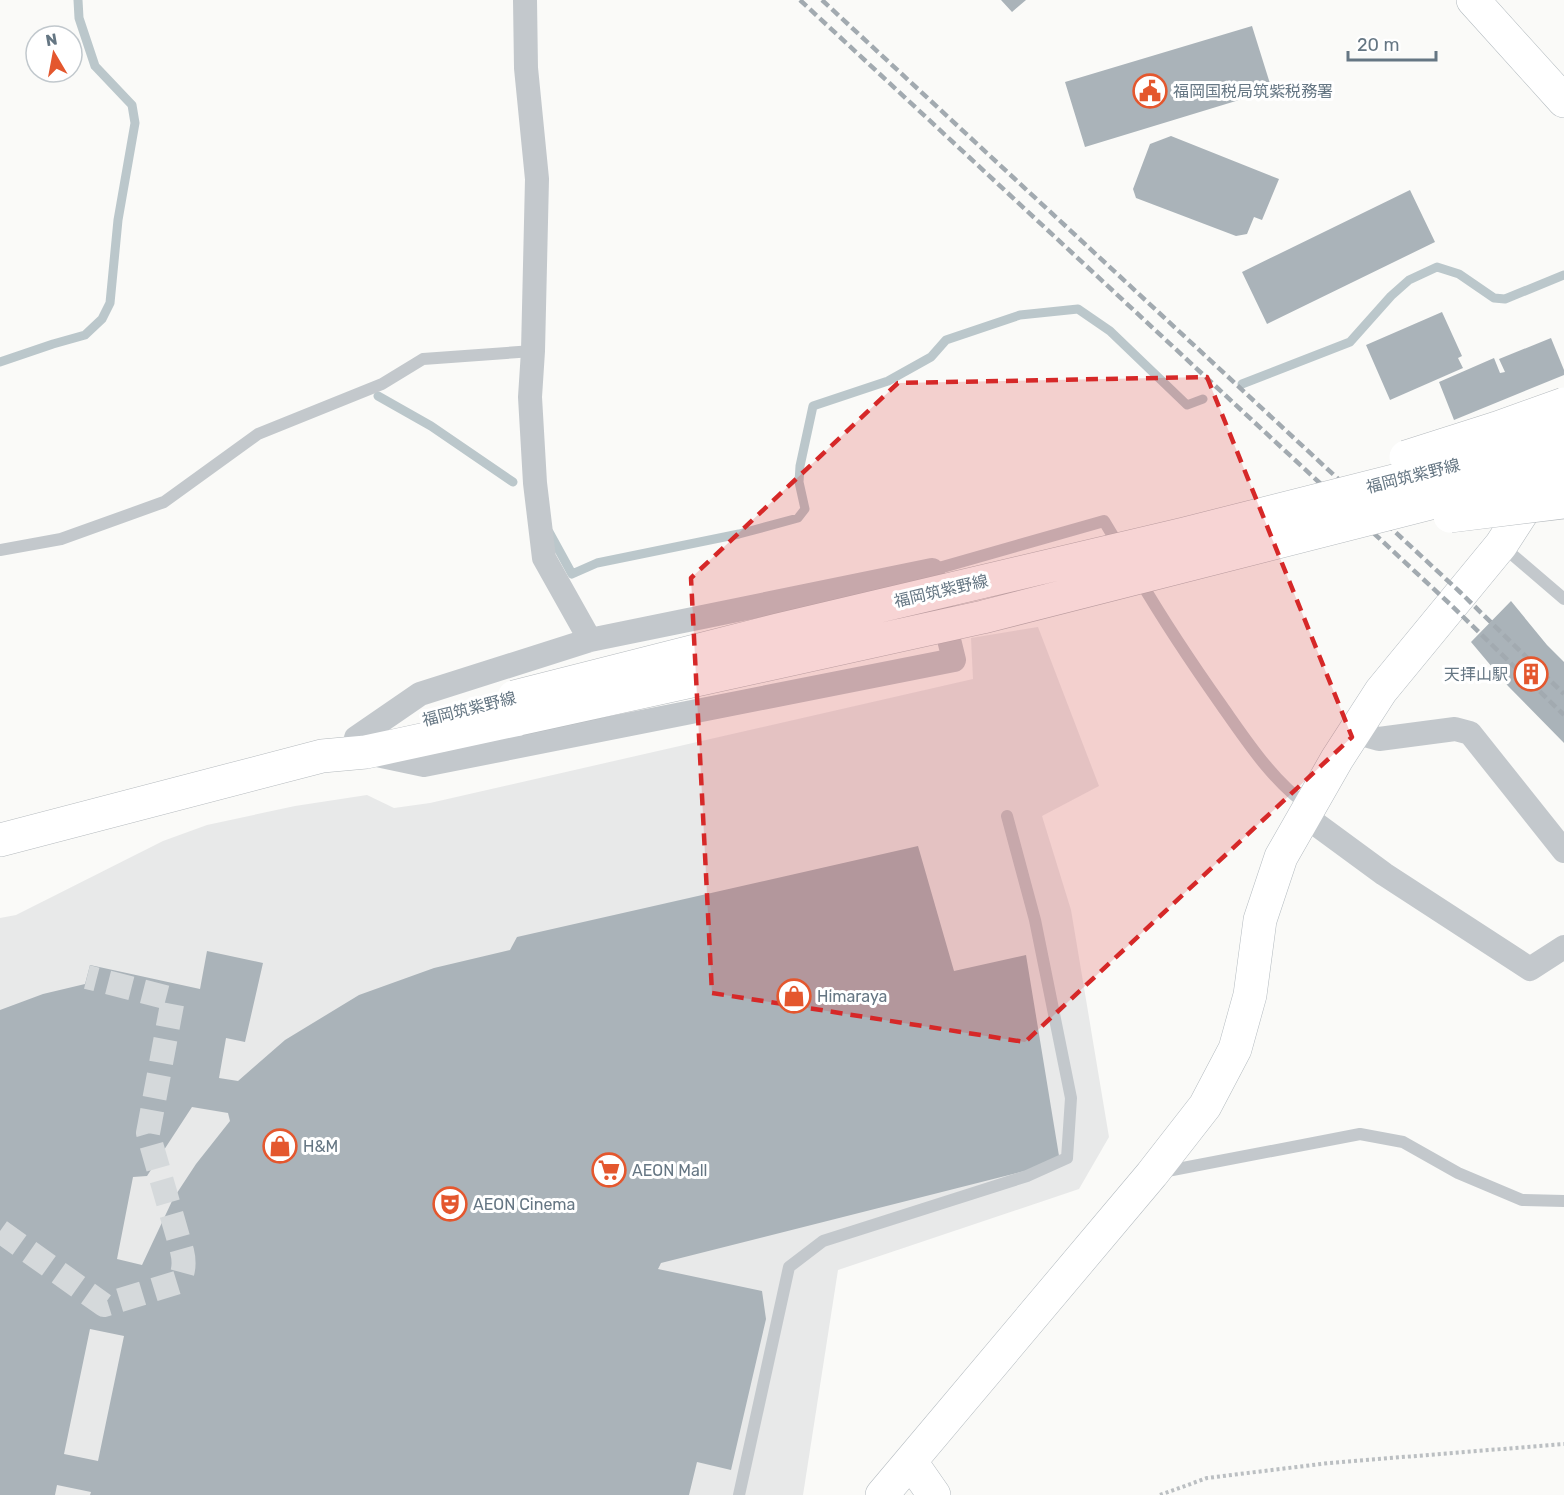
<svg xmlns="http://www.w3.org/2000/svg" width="1564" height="1495" viewBox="0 0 1564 1495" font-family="Rubik,'Noto Sans JP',sans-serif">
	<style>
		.built { fill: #e8e9e9 }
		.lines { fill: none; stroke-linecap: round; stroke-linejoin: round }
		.stream { stroke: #bbc7cb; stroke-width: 9 }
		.building { fill: #aab3b9; fill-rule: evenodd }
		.street-tunnel { stroke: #d5d9db; stroke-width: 24; stroke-dasharray: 24 12; stroke-linecap: butt }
		.secondary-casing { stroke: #b3babf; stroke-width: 34 }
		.primary-casing { stroke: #b5babe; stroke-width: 34 }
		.path { stroke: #bbbfc2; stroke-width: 4; stroke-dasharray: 3 3; stroke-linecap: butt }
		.lane { stroke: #c3c8cc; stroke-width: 12 }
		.street { stroke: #c3c8cc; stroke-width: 24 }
		.secondary { stroke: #fff; stroke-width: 33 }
		.primary { stroke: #fff; stroke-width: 33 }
		.rail { stroke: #a2aab0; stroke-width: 4.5; stroke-dasharray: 9 4.5; stroke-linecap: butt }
		.primary-bridge-casing { stroke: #b5babe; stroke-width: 34; stroke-linecap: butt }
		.primary-bridge { stroke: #fff; stroke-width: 33 }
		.marked { fill: #d62828; fill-opacity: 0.2; stroke: #d62828; stroke-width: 4.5; stroke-dasharray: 12 8; stroke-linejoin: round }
		.labels { text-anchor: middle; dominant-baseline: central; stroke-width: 6; stroke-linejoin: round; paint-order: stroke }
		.poi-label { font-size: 16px; fill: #657683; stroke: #fff; text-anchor: start }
		.street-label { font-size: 16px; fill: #657683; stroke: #fff }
	</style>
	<rect width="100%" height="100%" fill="#fafaf8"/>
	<path class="built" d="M1038,627L1099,786L1042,816L1071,910L1109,1137L1079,1189L838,1270L803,1495H0V918L16,915L163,841L207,825L295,806L367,795L394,808L430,803L973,679L971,638Z"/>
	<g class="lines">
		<path class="stream" d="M0,362L53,344L85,335L102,319L110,303L118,220L135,123L132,105L95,66L79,18L78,0
			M1242,384L1350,342L1391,296L1409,280L1437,267L1459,274L1494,298L1505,299L1564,275
			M378,396L431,426L513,482
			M549,532L572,574L597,563L739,534L798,518L805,509L799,482L800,466L813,406L888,381L931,357L946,340L1020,315L1078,309L1110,331L1187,405L1203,399"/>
	</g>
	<path class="building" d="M1001,0H1026L1012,12Z
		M1252,26L1272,90L1085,147L1065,82Z
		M1171,136L1279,179L1262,220L1254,217L1247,234L1236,236L1136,198L1133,189L1150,144Z
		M1410,190L1435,242L1267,324L1242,272Z
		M1442,312L1462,356L1458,358L1463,368L1390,400L1366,345Z
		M1551,338L1564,370V375L1454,420L1439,382L1494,358L1500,373L1505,372L1499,359Z
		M1511,601L1547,645L1564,662V743L1508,686L1471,642Z
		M918,846L954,971L1026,955L1060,1162L661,1263L658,1269L762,1291L766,1319L731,1470L697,1462L689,1495H90L91,1492L57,1485L55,1495H0V1010L43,994L85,984L90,965L200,989L207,951L263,963L245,1042L226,1038L219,1078L238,1081L285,1040L359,995L434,968L510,950L517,937ZM192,1107L228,1113L230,1121L196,1164L173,1199L142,1265L117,1259L133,1177L147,1176ZM90,1329L124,1336L98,1461L64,1454Z"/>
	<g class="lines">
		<path class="street-tunnel" d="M0,1231L104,1305L179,1282C184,1270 185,1263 182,1251L148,1133L173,999L87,977"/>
		<defs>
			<path id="secondary" d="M1473,0L1564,101
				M911,1462L934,1495
				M882,1495L1152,1174L1205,1106L1235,1049L1250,995L1260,920L1281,857L1337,759L1381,691L1501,545L1538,488"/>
			<path id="primary" d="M0,840L322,756L366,752L519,719"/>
		</defs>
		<use href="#secondary" class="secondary-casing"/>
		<use href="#primary" class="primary-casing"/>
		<path class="path" d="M1160,1495L1207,1478L1329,1463L1564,1444"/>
		<path class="lane" d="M1501,545L1564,599
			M0,550L61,539L164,502L258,434L382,384L423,359L533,351
			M932,570L1104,521L1119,546
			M1139,579C1165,623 1193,665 1222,706C1248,743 1272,780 1309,807
			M1162,1172L1360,1134L1403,1142L1458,1173L1522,1200L1564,1201
			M739,1495L789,1267L823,1241L1027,1176L1067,1158L1071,1098L1035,920L1007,816"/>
		<path class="street" d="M525,0L526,68L537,179L533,351L530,397L535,483L544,558L590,640
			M1354,732L1379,739L1455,729L1470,733L1564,851
			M356,738L420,694L590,640L932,570L954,660L424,765L372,754
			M1305,816L1384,874L1530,969L1564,947"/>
		<use href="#secondary" class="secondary"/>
		<use href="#primary" class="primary"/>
		<path class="rail" d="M800,0L1451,605L1564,715
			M822,0L1461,593L1564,694"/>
		<defs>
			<path id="primary-bridge" d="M1406,457L1497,428L1564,404
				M1450,516L1564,502
				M514,697L778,630L1184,534L1564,438
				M519,719L983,617L1564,469"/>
		</defs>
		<use href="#primary-bridge" class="primary-bridge-casing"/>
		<use href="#primary-bridge" class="primary-bridge"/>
	</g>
	<path class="marked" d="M1207,377L1352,737L1025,1042L712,993L691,578L898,383Z"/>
	<defs>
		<symbol id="civic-ring" viewBox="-11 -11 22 22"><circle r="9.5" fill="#fff" stroke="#e4572e" stroke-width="1.5"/><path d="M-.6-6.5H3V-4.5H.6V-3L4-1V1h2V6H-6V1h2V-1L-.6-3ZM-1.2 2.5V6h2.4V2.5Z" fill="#e4572e"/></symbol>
		<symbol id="building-ring" viewBox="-11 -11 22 22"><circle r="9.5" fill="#fff" stroke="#e4572e" stroke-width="1.5"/><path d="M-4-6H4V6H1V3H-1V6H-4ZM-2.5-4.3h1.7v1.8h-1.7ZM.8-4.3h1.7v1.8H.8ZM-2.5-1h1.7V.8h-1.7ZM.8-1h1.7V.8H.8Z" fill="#e4572e"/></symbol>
		<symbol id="shop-ring" viewBox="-11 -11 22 22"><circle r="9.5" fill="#fff" stroke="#e4572e" stroke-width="1.5"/><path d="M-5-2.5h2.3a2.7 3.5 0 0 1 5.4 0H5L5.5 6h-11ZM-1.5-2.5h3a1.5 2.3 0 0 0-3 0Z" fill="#e4572e"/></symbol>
		<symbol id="supermarket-ring" viewBox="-11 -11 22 22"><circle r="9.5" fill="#fff" stroke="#e4572e" stroke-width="1.5"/><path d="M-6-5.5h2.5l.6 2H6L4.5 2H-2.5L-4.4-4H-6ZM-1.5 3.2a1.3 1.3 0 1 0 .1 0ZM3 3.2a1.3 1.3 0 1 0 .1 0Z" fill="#e4572e"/></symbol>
		<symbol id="theatre-ring" viewBox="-11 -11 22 22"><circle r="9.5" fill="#fff" stroke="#e4572e" stroke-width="1.5"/><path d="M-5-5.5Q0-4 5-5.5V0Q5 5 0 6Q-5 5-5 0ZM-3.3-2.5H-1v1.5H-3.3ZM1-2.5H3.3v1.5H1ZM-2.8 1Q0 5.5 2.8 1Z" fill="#e4572e"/></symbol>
	</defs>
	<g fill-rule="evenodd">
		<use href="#civic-ring" x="1131" y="72" width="38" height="38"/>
		<use href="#building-ring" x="1512" y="655" width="38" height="38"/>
		<use href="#shop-ring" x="775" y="977" width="38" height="38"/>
		<use href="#shop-ring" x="261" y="1127" width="38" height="38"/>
		<use href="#supermarket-ring" x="590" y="1151" width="38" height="38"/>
		<use href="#theatre-ring" x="431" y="1185" width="38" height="38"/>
	</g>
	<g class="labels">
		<g class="poi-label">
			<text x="1173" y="91">福岡国税局筑紫税務署</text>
			<text x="1508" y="674" text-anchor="end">天拝山駅</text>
			<text x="817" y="996">Himaraya</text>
			<text x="303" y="1146">H&amp;M</text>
			<text x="632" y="1170">AEON Mall</text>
			<text x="473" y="1204">AEON Cinema</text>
		</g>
		<g class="street-label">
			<text transform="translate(1413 476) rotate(-14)">福岡筑紫野線</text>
			<text transform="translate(941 591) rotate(-13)">福岡筑紫野線</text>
			<text transform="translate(469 709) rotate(-14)">福岡筑紫野線</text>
		</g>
	</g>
	<g transform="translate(54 54) rotate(350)"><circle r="28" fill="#ffffff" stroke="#c1c8cd" stroke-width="1.5"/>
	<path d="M0-4.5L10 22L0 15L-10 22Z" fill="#e4572e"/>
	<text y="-9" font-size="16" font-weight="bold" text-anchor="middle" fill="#657683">N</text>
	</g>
	<path d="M1348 51v9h88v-9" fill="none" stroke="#657683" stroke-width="3"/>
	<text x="1357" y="51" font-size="18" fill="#657683" stroke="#ffffff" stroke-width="4.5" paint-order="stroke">20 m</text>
</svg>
